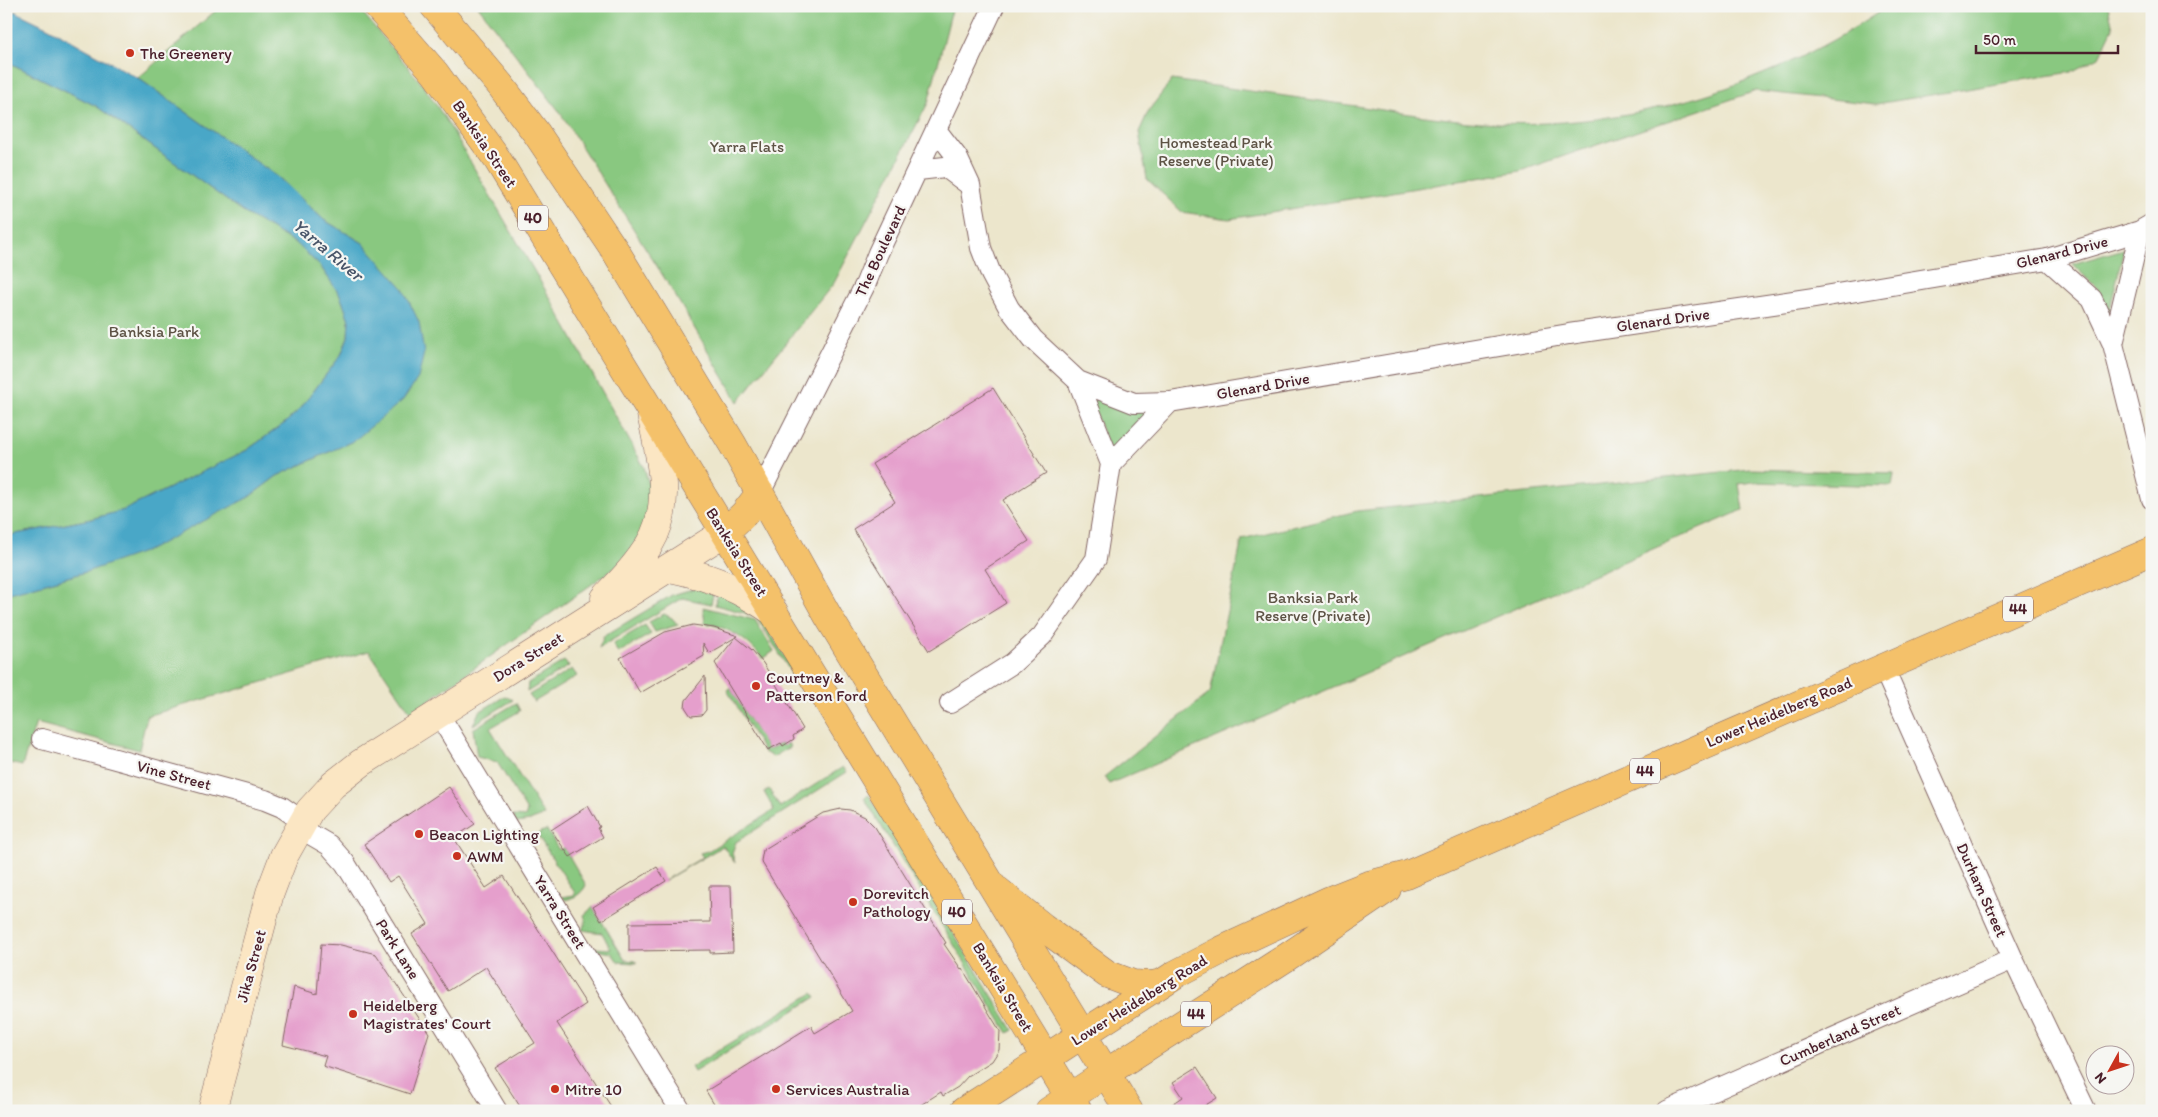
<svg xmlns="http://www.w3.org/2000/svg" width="2158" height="1117" viewBox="0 0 2158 1117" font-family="Itim,sans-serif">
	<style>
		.green { fill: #89c880; stroke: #6a7456 }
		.water { fill: #48a7c7; stroke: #496379 }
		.building { fill: #e59fcc }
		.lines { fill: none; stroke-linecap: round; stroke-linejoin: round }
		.street-casing { stroke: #836563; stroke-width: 22 }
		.secondary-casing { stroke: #836563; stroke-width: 29 }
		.primary-casing { stroke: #836563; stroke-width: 29 }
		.highway-casing { stroke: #836563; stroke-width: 29 }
		.street { stroke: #fff; stroke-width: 20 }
		.secondary { stroke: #fbe6c3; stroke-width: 28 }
		.primary { stroke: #f4c16a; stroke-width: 28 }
		.highway { stroke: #f4c16a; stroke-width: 28 }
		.poi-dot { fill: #c8321e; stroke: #f6f6f2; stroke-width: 2 }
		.labels { text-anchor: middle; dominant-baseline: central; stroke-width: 4.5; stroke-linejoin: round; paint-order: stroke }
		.shield { fill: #f6f6f2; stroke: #7e6067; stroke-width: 1 }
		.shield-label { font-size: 15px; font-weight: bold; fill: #4a1f2b }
		.poi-label { font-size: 16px; fill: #4a1f2b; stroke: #f6f6f2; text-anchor: start }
		.park-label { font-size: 16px; fill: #5d5244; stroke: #f6f6f2 }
		.street-label { font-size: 16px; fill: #4a1f2b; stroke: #f6f6f2 }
		.water-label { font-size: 18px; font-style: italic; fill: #495569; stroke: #f6f6f2 }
	</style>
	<rect width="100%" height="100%" fill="#f6f6f2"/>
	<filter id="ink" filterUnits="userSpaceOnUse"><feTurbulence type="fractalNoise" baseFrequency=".02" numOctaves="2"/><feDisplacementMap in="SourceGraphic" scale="10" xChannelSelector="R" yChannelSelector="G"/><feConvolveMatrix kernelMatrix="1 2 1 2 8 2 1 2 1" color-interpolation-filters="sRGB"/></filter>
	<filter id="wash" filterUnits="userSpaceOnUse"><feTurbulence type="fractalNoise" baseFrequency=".0096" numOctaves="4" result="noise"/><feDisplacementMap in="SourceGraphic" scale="20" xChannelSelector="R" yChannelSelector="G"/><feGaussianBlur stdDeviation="1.12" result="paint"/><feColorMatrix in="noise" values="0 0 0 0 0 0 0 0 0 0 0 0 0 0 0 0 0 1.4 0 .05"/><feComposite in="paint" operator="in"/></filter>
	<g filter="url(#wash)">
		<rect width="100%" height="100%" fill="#ece6cc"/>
		<path class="green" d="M221,6H357L423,85L446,120L553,303L644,467L652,496L642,537L616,567L411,713L369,651L147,716L139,750L36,723L22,766L6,762V594L86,572L249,497L277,476L355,440L363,243L324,220L278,177L138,78Z
			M478,6H955L951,13L928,103L834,283L738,402L672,290L559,111Z
			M1888,6H2108L2113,28L2099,57L2071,72L1876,104L1756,91L1520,171L1229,219L1182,212L1147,179L1139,132L1149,110L1172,80C1233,89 1295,97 1356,106C1403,113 1451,121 1499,123C1636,129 1776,83 1888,6Z
			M6,61L96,106L243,212L297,244L321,267L340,295L349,320L348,337L341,355L300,409L285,423L247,450L124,510L91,519L6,536Z
			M2124,249L2109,313L2097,288L2072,264Z
			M1086,390L1160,407L1112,456Z
			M1750,469L1894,473L1892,486L1753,482L1739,484L1743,510L1109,784L1104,777L1210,693L1242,539L1357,511Z
			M699,587H715L711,604L682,598L599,648L604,636L672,595Z
			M718,588L758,613L796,674L793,676L756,616L715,605Z
			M703,607L755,620L774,651L763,659C747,639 730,628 705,623Z
			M664,614L672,618L678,625L655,632L649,622Z
			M645,625L651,634L618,653L613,644Z
			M564,661L569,666L527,692L528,683Z
			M572,669L577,676L534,702L529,695Z
			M736,683L731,689L768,750L781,743L783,746L788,743L790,747L773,757L764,752L727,690Z
			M505,696L513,700L473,725L479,712Z
			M516,703L520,711L490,728L544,815L530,821L516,823L513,816L525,817L527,811L497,762L477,757L473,729Z
			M843,767L847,772L736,842L732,853L735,863L723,846L665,880L703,857L700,853L708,851L774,810L764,792L769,789L780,807Z
			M869,795L1013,1030L1008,1033L864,798Z
			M547,830L559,850L563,848L565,849L586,885C582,894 574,898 565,900L562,897L574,895L575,893L538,836L540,832Z
			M593,907L625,960L636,961V963L618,962L612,953L595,950L594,948L611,949L602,933L582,930L586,921L584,915Z
			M813,993L816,997L694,1072L691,1067Z"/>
		<path class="water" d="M6,7L49,28L138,78L278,177L324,220L363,243L402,287L419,322L424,353L418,378L403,400L355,440L277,476L249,497L149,550L86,572L6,594V536L91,519L124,510L247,450L285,423L300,409L341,355L348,337L349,320L340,295L321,267L297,244L243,212L96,106L6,61Z"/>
		<g id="blocks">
			<path class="building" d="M993,388L1046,473L1003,500L1029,541L985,569L1006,603L929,651L853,529L895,502L872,464Z
				M693,625L714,628L738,636L736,637L752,650L763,663L803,729L793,736L794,739L783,746L781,743L768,750L715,663L736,637L709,653L703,643L704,656L640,693L620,658L665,632Z
				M705,676L706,710L702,715L691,716L685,707L686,700Z
				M449,787L475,824L454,838L486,888L504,876L586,1004L557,1023L614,1111H523L495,1068L535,1043L486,967L448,991L412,934L428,924L398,876L389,882L364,844Z
				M588,806L600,827L598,828L603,837L570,857L551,830Z
				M841,809L850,810L865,817L875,827L946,943L944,944L961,969L962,968L1000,1031L999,1050L992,1061L968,1076L958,1087L943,1096L941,1092L911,1111H718L706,1091L811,1026L815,1033L852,1011L761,861L763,850L823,813Z
				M657,867L666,881L601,921L593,907Z
				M709,886H731L733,952L710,953V950L629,951V923L710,922Z
				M321,944L341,945L376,954L429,1033L410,1094L323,1066L326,1056L283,1045L294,987L317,994Z
				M1197,1067L1217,1098L1196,1111H1162L1183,1097L1173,1082Z"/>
		</g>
	</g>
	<g filter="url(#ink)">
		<use href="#blocks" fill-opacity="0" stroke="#836563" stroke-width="1"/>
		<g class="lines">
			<defs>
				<path id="street" d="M937,131L957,157L970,185L981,248L991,274L1009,308L1033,339L1078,381L1134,403L1170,402L1569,334L1814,298L2047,259L2140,231L2152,224
					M918,170L945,167L968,184
					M2047,259L2092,299L2113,344L2152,499
					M2113,344L2140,231
					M1111,464L1170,402
					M760,493L866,283L878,253L994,6
					M1883,667L2013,959L2086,1111
					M950,703L1013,663L1042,636L1096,559L1111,464L1078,381
					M438,713L681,1111
					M42,739L265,800L282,807L302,821
					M298,827L329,845L345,863L497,1111
					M1667,1111L2013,959"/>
				<path id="secondary" d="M670,568C709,576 741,589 774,612
					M605,598C621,581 637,565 649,545C674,504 660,457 651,414
					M212,1111L270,893L284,856L310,810L333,785L361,763L725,532"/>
				<path id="primary" d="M997,890L1043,927L1107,974L1133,984L1151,985L1162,983
					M1083,1034L1176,974L1220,951L1330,900L1368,885L1407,875L2152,551
					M1106,1073L1287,957L1387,889"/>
				<path id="highway" d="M377,6L435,73L497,159L1078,1111
					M434,6L501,86L537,134L616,252L733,445L828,616L1129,1111
					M725,532L744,514L760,493
					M964,1111L1083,1034
					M1049,1111L1106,1073"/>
			</defs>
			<use href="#street" class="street-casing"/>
			<use href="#secondary" class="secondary-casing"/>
			<use href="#primary" class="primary-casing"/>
			<use href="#highway" class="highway-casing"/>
			<use href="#street" class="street"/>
			<use href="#secondary" class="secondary"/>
			<use href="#primary" class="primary"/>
			<use href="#highway" class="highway"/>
		</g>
	</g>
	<g class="poi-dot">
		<circle cx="130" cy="53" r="5"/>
		<circle cx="756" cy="686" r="5"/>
		<circle cx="419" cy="834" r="5"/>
		<circle cx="457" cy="856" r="5"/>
		<circle cx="853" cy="902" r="5"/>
		<circle cx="353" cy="1014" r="5"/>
		<circle cx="555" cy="1089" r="5"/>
		<circle cx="776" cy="1089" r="5"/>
	</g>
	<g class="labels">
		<g class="shield">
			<rect x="518" y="205.5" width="30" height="25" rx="4"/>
			<rect x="2003" y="596.5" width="30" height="25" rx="4"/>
			<rect x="1630" y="758.5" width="30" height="25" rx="4"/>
			<rect x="942" y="899.5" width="30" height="25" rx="4"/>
			<rect x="1181" y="1001.5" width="30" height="25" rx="4"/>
		</g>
		<g class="shield-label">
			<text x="533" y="218">40</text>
			<text x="2018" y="609">44</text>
			<text x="1645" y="771">44</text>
			<text x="957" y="912">40</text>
			<text x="1196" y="1014">44</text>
		</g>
		<g class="poi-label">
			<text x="140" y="53">The Greenery</text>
			<text x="766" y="677">Courtney &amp;<tspan x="766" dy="18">Patterson Ford</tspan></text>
			<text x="429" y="834">Beacon Lighting</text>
			<text x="467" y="856">AWM</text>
			<text x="863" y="893">Dorevitch<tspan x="863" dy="18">Pathology</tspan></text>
			<text x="363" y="1005">Heidelberg<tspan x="363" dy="18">Magistrates' Court</tspan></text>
			<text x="565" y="1089">Mitre 10</text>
			<text x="786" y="1089">Services Australia</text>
		</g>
		<g class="park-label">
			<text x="1216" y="142">Homestead Park<tspan x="1216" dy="18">Reserve (Private)</tspan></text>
			<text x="747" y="146">Yarra Flats</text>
			<text x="154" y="331">Banksia Park</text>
			<text x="1313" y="597">Banksia Park<tspan x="1313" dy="18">Reserve (Private)</tspan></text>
		</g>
		<g class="street-label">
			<text transform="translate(485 144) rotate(56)">Banksia Street</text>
			<text transform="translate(880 251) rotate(-65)">The Boulevard</text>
			<text transform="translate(2062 252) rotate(-14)">Glenard Drive</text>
			<text transform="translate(1663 320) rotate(-8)">Glenard Drive</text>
			<text transform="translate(1263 386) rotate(-10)">Glenard Drive</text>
			<text transform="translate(737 552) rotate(58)">Banksia Street</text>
			<text transform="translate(528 657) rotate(-32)">Dora Street</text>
			<text transform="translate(1779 712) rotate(-23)">Lower Heidelberg Road</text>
			<text transform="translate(174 775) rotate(15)">Vine Street</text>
			<text transform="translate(1982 890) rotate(66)">Durham Street</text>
			<text transform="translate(560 912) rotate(58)">Yarra Street</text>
			<text transform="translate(398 949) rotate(58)">Park Lane</text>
			<text transform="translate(251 966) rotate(-75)">Jika Street</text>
			<text transform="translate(1003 987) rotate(59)">Banksia Street</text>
			<text transform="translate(1139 1000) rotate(-32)">Lower Heidelberg Road</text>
			<text transform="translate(1840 1035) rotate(-24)">Cumberland Street</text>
		</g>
		<g class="water-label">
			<text transform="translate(328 250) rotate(40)">Yarra River</text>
		</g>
	</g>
	<rect width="2158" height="1117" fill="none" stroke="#f6f6f2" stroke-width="25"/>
	<g transform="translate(2110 1070) rotate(230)"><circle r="24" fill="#f6f6f2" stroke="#b1a0a2"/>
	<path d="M0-4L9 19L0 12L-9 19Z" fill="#c8321e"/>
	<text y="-8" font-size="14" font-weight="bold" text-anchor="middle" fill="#4a1f2b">N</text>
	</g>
	<path d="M1976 45v8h142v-8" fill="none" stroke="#4a1f2b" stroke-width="2.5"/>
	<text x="1983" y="45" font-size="15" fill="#4a1f2b" stroke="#f6f6f2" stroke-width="4" paint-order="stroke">50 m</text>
</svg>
